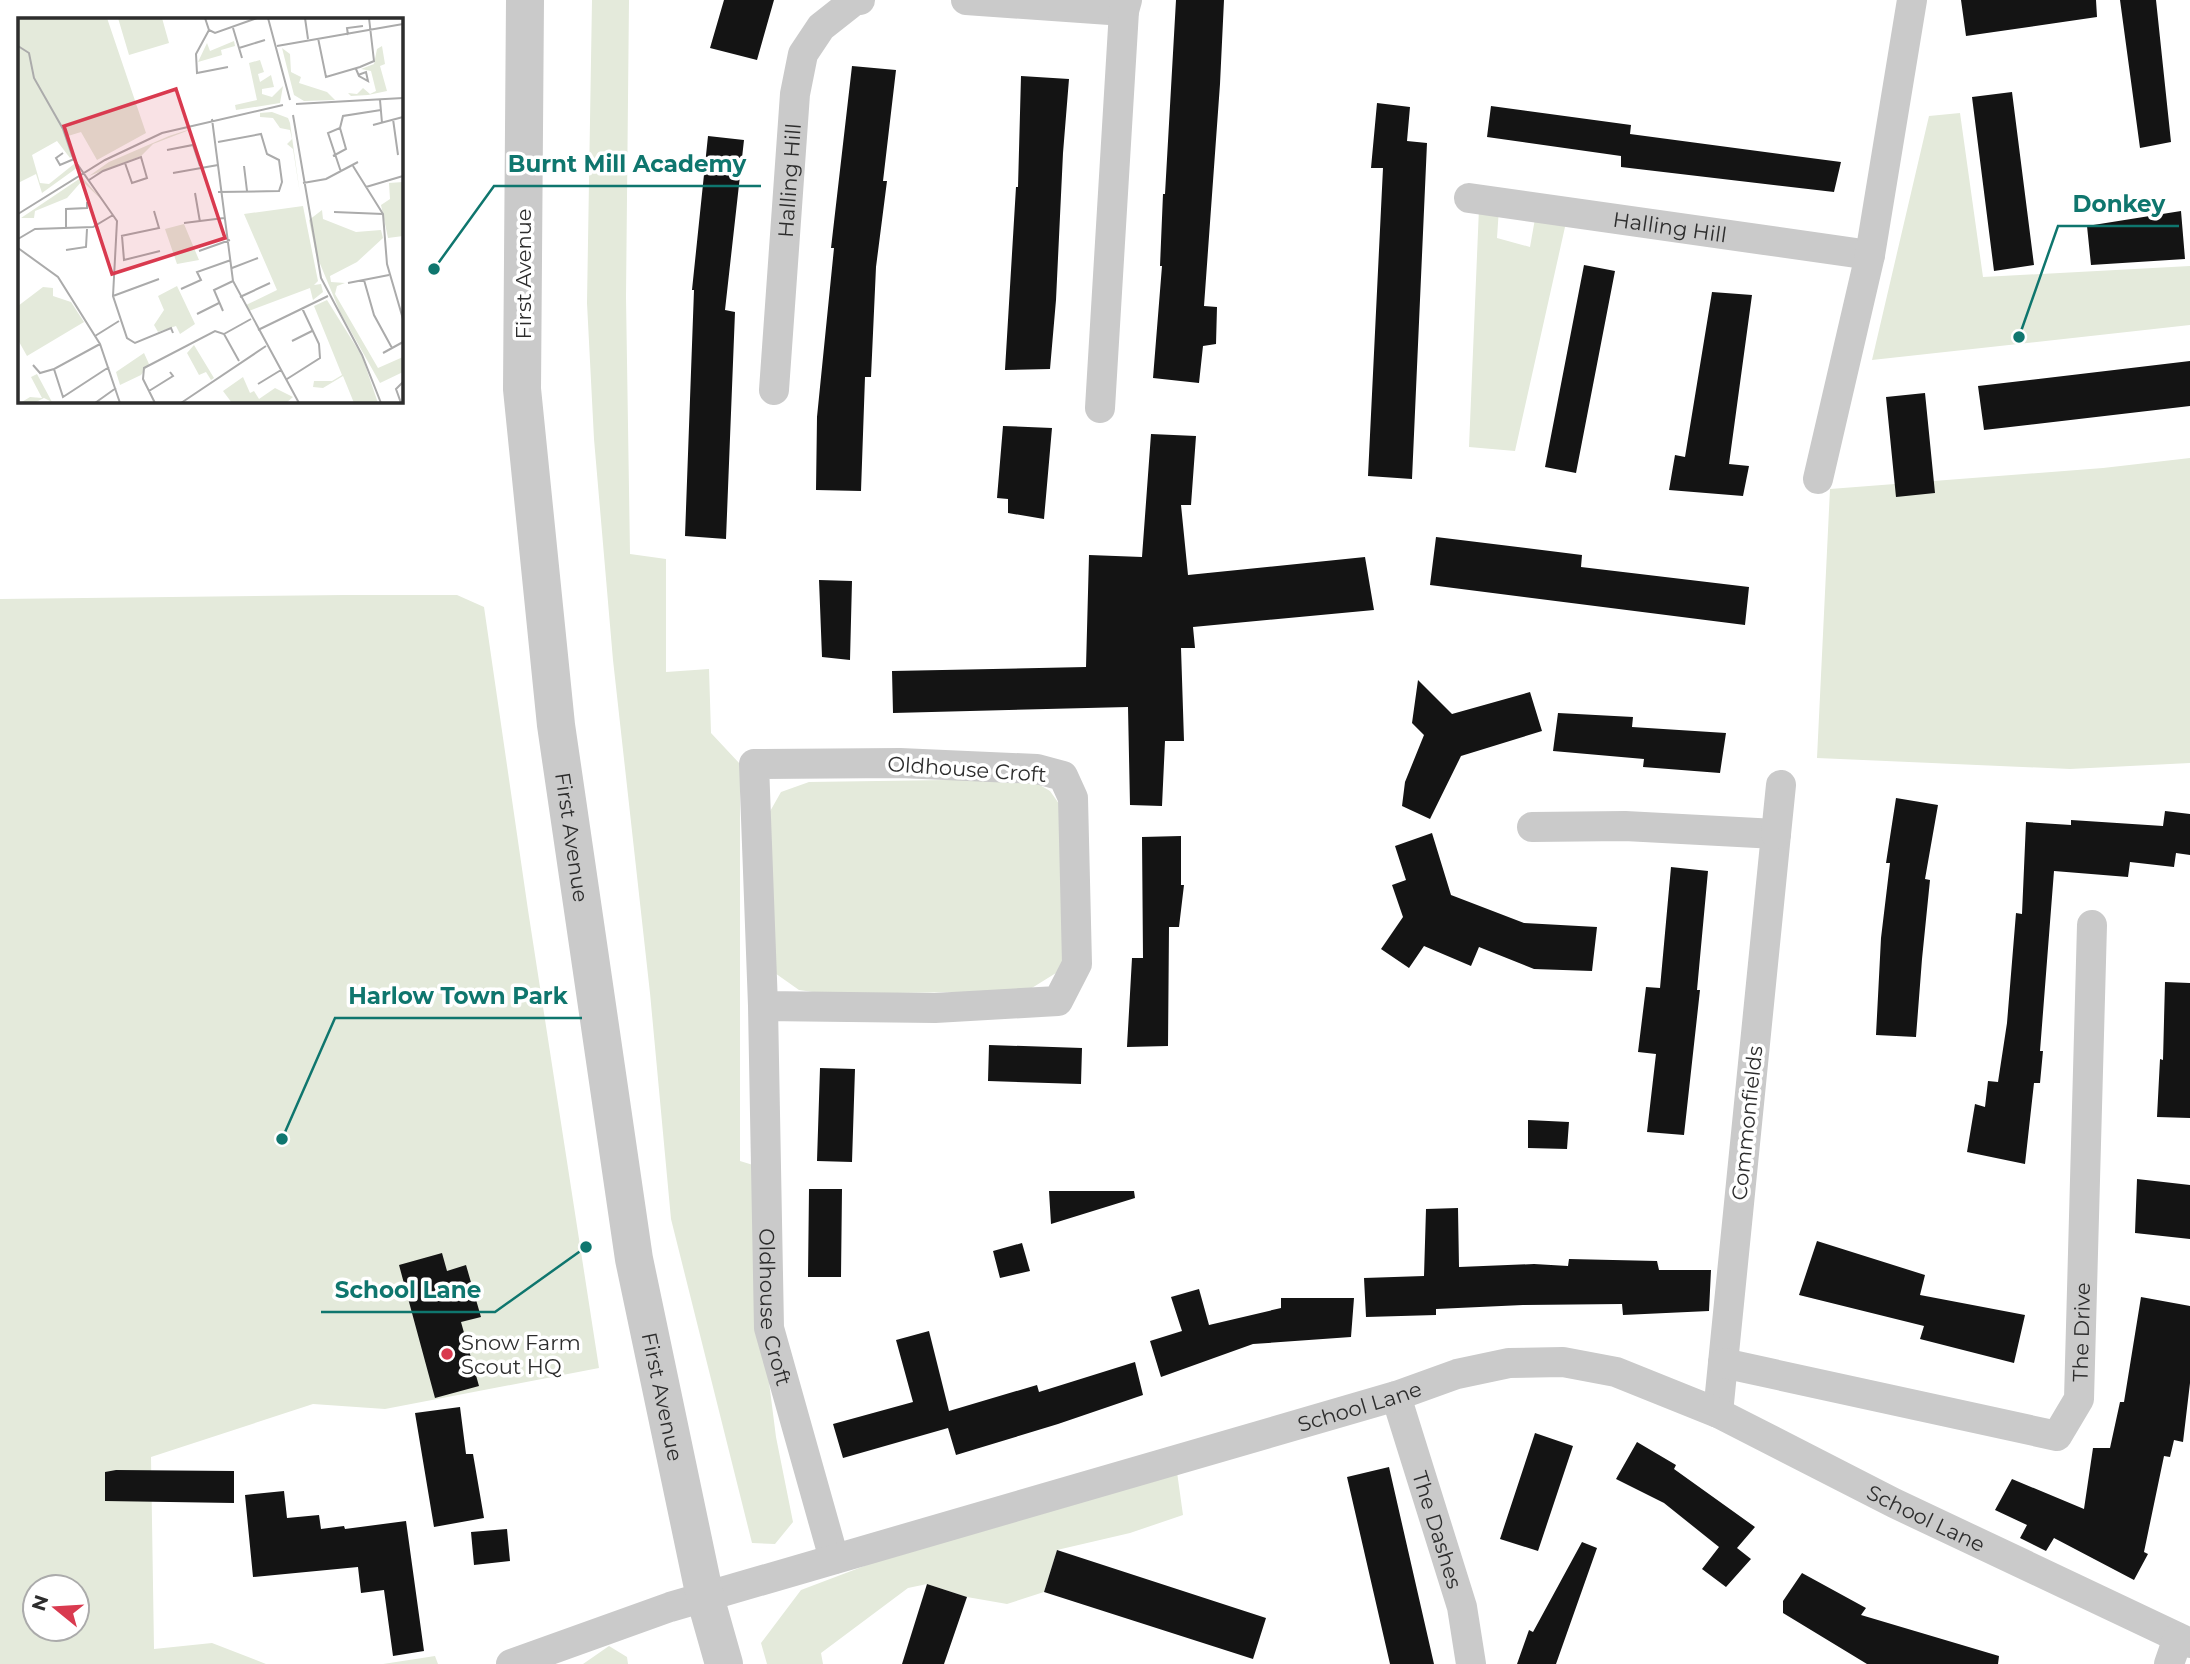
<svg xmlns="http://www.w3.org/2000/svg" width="2190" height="1664" viewBox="0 0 2190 1664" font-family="Montserrat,sans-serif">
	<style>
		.green { fill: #e4eadb; fill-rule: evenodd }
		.building { fill: #141414 }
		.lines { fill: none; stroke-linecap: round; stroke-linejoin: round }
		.minor { stroke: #cacaca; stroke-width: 30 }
		.tertiary { stroke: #cacaca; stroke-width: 38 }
		.poi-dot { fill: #d93a4f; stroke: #fff; stroke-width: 2.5 }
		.labels { text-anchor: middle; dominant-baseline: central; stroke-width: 7; stroke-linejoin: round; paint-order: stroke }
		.street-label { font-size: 21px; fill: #2d2d2d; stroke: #fff }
		.poi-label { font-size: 21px; fill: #2d2d2d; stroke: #fff; text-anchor: start }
		.inset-road { fill: none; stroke: #ababab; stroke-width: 2 }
		.view { fill: #d93a4f; fill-opacity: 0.15; stroke: #d93a4f; stroke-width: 3.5 }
		.inset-edge { fill: none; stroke: #2d2d2d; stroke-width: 3.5 }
		.leader { fill: none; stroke: #0f766e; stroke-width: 2.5 }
		.callout-dot { fill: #0f766e; stroke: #fff; stroke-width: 2.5 }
		.callout-label { font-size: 23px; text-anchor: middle; font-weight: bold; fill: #0f766e; stroke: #fff; stroke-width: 7; stroke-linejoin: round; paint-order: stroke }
	</style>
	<rect width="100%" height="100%" fill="#fff"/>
	<path class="green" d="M592,0H629L626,297L630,554L666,559V672L709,669L711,733L740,764V1161L753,1165L758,1296L776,1437L793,1522L775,1544L752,1543L671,1219L650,993L613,660L594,439L587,303Z
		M1960,113L1983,277L2190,266V325L1872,360L1929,116Z
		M1479,208H1499L1497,238L1530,247L1536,213L1567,218L1515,451L1469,447Z
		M2190,458V763L2070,769L1817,758L1830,489L2103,468Z
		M344,595H457L484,607L528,910L599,1368L385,1409L313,1404L151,1457L154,1649L212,1643L266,1664H0V599ZM35,1587H77V1629H35Z
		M1015,779L1038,784L1050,791L1067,815L1068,953L1056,973L1027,991L827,994L799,990L765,966L764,822L781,792L809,782Z
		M1177,1472L1183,1515L1130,1533L1057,1550L1044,1592L1007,1604L967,1597L927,1584L908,1588L821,1653L823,1664H767L761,1643L801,1590L896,1554Z
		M609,1646L627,1657L628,1664H583Z
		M435,1656L438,1664H383Z"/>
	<path class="building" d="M724,0H774L757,60L710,48Z
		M1176,0H1224L1220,84L1204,306L1217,307L1216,344L1203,346L1199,383L1153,378L1162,266H1160L1163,194H1165Z
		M1961,0H2096L2097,17L1966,36Z
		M2120,0H2156L2171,142L2140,148Z
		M852,66L896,70L883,181H887L876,267L871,377H865L861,491L816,490L817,417L834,248H831Z
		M1021,76L1069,79L1063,153L1056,300L1050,369L1005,370L1016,187H1018Z
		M2012,92L2034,265L1994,271L1972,97Z
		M1377,103L1410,107L1407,141L1427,143L1412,479L1368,476L1383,168H1371Z
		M1491,106L1631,125L1630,134L1841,162L1834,192L1621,167V156L1487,137Z
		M708,136L744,140L725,310L735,312L726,539L685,536L694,290H692Z
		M2181,211L2185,259L2091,265L2087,226Z
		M1584,265L1615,271L1576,473L1545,467Z
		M1712,292L1752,295L1729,464L1749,466L1743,496L1669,490L1675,455L1685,457Z
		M2190,361V406L1984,430L1978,386Z
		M1925,393L1935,493L1896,497L1886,397Z
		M1003,426L1052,428L1044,519L1008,513V499L997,498Z
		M1151,434L1196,436L1191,505H1181L1188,575L1365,557L1374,610L1193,627L1195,648H1181L1184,741H1165L1162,806L1130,805L1128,707L893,713L892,671L1086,667L1089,555L1142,557Z
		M1436,537L1582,555L1581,567L1749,587L1745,625L1430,585Z
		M819,580L852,581L850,660L822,657Z
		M1418,680L1452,714L1530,692L1542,731L1461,756L1430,819L1402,806L1405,782L1424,735L1412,723Z
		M1558,713L1633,717L1632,727L1726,733L1720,773L1643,767L1644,759L1553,751Z
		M1896,798L1938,805L1925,879L1930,880L1922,959L1916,1037L1876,1035L1881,938L1890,863H1886Z
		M2165,811L2190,814V855L2176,853L2174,867L2130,862L2128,877L2054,871L2040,1051H2043L2040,1083H2034L2025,1164L1967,1152L1975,1104L1985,1107L1988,1081L1998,1082L2007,1023L2016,913L2022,914L2026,822L2071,825V820L2163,826Z
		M1432,833L1451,895L1524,923L1597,927L1592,971L1534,969L1479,947L1471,966L1424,946L1409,968L1381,949L1403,917L1392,885L1406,880L1395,846Z
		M1181,836V885H1184L1179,927H1169L1168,1046L1127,1047L1132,958H1143L1142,837Z
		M1671,867L1708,871L1697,990H1700L1684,1135L1647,1132L1656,1054L1638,1052L1646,987L1660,988Z
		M2165,982L2190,983V1118L2157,1117L2160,1059L2163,1060Z
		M989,1045L1082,1048L1081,1084L988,1081Z
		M820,1068L855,1069L852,1162L817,1161Z
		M1528,1120L1569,1122L1567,1149L1528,1148Z
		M2137,1179L2190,1185V1239L2135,1233Z
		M809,1189H842L841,1277H808Z
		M1049,1191H1134L1135,1198L1051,1224Z
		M1458,1208L1459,1267L1534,1264L1568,1266L1569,1259L1657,1261L1659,1270H1711L1709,1311L1623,1315L1622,1304L1523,1305L1436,1309V1315L1366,1317L1364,1278L1424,1276L1426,1209Z
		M1817,1241L1925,1275L1920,1295L2025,1315L2014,1363L1920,1339L1924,1326L1799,1295Z
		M1022,1243L1030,1271L1000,1278L993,1251Z
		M442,1253L447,1271L466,1265L481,1317L461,1322L479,1386L435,1398L399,1265Z
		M1199,1289L1209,1325L1281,1308V1298H1354L1351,1337L1253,1344L1161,1377L1150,1341L1182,1331L1171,1297Z
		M2141,1297L2190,1306V1383L2183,1442L2174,1440L2170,1457L2164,1456L2144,1552L2148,1554L2134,1580L2054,1538L2046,1551L2020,1538L2027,1525L1995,1510L2012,1479L2084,1509L2093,1448H2110L2120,1402H2124Z
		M929,1331L949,1411L1037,1385L1039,1392L1135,1362L1143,1395L1058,1424L956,1455L948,1428L843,1458L833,1424L913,1402L896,1340Z
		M460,1407L466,1454H473L484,1518L434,1527L415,1413Z
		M1535,1433L1573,1446L1538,1551L1500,1539Z
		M1637,1442L1676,1465L1674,1469L1755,1527L1737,1548L1751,1559L1726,1587L1702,1569L1719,1547L1664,1503L1616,1479Z
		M1389,1467L1434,1664H1390L1347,1477Z
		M116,1470L234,1471V1503L105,1501V1472Z
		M284,1491L287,1518L319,1515L321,1529L344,1526L345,1529L406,1521L424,1651L393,1656L384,1590L361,1593L358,1567L253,1577L245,1495Z
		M507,1529L510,1561L474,1565L471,1532Z
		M1582,1542L1597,1548L1556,1664H1517L1529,1630L1533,1632Z
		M1057,1550L1266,1618L1253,1659L1044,1592Z
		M1802,1573L1866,1608L1861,1615L1999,1656L1998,1664H1867L1783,1613V1601Z
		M927,1584L967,1597L944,1664H902Z"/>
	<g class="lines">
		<g class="minor">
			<path d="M966,0L1124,11"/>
			<path id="s1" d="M1469,198L1870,255"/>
			<path id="s2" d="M774,390L795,94L803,54L821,27L854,1L860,0"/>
			<path d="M1100,408L1124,11L1127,0"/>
			<path d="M1818,479L1870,255L1912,0"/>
			<path d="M1532,827L1625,826L1776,834L1718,1413"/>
			<path d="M1776,834L1781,785"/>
			<path id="s3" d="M763,1006L935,1008L1058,1001L1077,964L1073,798L1063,776L1037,769L900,763L754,764L763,1006L769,1328L834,1559"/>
			<path id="s4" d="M1723,1363L2057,1436L2079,1399L2092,925"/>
			<path id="s5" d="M1396,1396L1462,1607L1471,1664"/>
			<path id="s6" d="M511,1664L670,1607L1396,1396L1457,1374L1509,1363L1563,1362L1616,1372L1718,1413L1894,1503L2190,1643"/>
			<path d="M2169,1664L2178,1638"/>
		</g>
		<path class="tertiary" id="s7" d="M525,0L522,389L556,725L634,1259L705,1597L724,1664"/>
	</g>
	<circle class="poi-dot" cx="447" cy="1354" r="7"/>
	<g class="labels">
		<g class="street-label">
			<text stroke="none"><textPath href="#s2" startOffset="210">Halling Hill</textPath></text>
			<text stroke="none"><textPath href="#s1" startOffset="203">Halling Hill</textPath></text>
			<text transform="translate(523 274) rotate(-90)">First Avenue</text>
			<text transform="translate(967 769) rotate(4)">Oldhouse Croft</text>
			<text stroke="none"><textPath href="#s7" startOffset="840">First Avenue</textPath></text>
			<text transform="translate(1747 1123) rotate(-84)">Commonfields</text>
			<text stroke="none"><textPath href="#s3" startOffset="1381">Oldhouse Croft</textPath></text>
			<text stroke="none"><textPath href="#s4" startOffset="452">The Drive</textPath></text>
			<text stroke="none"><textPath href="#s7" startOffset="1407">First Avenue</textPath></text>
			<text stroke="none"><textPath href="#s6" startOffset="887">School Lane</textPath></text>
			<text stroke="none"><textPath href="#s6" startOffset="1494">School Lane</textPath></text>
			<text stroke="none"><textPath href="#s5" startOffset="140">The Dashes</textPath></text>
		</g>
		<g class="poi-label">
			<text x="461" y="1342">Snow Farm<tspan x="461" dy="24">Scout HQ</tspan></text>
		</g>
	</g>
	<g transform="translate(18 18)">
		<rect width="385" height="385" fill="#fff"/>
		<path d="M0,0H89L128,115L79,142L63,114L50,118L56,137L52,140L39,123L14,137L22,165L31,166L56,146L60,149L24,175L18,156L0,165ZM100,0H144L151,25L111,37ZM216,23L217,28L203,32L204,37L180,44L189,25L192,33ZM364,28L367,46L362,48L369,73L350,77L333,78L330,75L339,76L345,70L352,76L358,73L353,53L343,51L356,46L359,31ZM264,30L272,36L273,54L283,59L281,65L309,74L317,82L286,83L276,77ZM242,42L246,54L240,56L242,64L253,57L256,69L244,71V76L254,79L265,68L262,85L218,92L217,87L239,82L231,45ZM254,94L270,100L272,105L282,176L275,131L269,126L274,121L272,112L262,110L255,100L242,99V95ZM179,109L135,126L123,138L71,158L91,144L151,118ZM64,159L85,183L64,163L49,180L17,193L16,200H3ZM385,164V218L370,220L363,187L372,181L371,165ZM285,188L300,263L296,267L303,266L305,274L295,282L292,270L231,293L228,287L259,272L226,196ZM304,192L305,201L338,214L363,212L365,220L339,244L312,258L313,264L327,265L319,268L317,276L360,350L385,339V354L362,365L322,294L298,236L291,202ZM166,206L181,242L159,246L147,211ZM159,268L177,306L162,316L158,308L140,314L136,307L146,292L140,278ZM25,269L35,270V278L53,284L66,304L9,338L0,322V288ZM309,282L344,338L360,385H336L325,358L305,370L295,369L296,363H314L324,357L296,288ZM176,327L196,360L193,362L188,354L181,357L169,335ZM126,335L131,346L123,357L102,367L98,354ZM19,356L34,384L26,380L16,385H2L12,379L24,380L13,359ZM225,359L232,375L236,373L241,381L257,370L275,379L268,385H214L205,373Z" fill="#e4eadb"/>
		<path class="inset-road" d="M187,0L191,12L197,15L239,0M250,0L272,82M287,0L290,21M215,10L224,40M191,12L178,36L179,55L210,49M330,17L329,10L345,8M300,20L308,59L342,49L356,43L351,0M0,28L11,35L16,60L45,111L55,140L99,203L95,278L109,320L117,325L153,310L155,315M259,28L385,6M221,30L247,22M338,51L341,58L350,63L348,54L340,57M362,82L364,105M278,86L385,80M275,97L303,260L344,337L363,385M194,101L215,263L281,385M375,101L380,137M355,107L385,99M200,124L243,116L249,136L261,142L264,164L261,173L200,174M149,132L175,127L182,148M45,135L38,140L42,147L56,141M315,138L328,131L322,110M226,148L229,173M335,148L365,196L369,246L385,301M323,154L310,115L322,110L325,98L363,92M155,155L200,147M71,162L85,153L123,139L129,160L114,165L107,145M285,165L308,161L340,144M348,169L385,158M177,175L182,204M316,194L365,196M0,196L87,142L144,115L265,87M166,205L206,200M48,211V191L69,190V184M103,218L141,210L136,193M104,218L106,242L142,233M0,221L17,211L75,209L95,197M0,230L40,259L82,326L102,385M48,232L68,229L69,211M181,233L212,222M214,250L240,240M346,262L356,297L374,330M330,265L371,257M163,271L183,262L179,254L213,242M95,278L141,261M222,279L252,265M205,293L196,272L215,263M179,296L201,285M240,312L310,278M206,316L233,301M77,318L101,303M274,323L294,313M82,326L36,351L45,379L91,349M365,335L385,324M15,347L22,355L36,351M269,361L302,340L301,326L284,290M240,366L263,352M131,373L155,358L152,354M77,385L98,370M137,385L125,361L126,350L197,313L206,316L221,343M163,385L248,328M383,385L378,371L385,364"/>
		<path class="view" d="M158,71L207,220L94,256L46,108Z"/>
		<rect width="385" height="385" class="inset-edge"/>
	</g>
	<path class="leader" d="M434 269L494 186H761M2019 337L2058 226H2179M282 1139L335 1018H582M586 1247L495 1312H321"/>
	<g class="callout-dot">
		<circle cx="434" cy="269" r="7"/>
		<circle cx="2019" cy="337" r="7"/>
		<circle cx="282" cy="1139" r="7"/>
		<circle cx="586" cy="1247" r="7"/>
	</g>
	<g class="callout-label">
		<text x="627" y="172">Burnt Mill Academy</text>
		<text x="2119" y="212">Donkey</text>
		<text x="458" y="1004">Harlow Town Park</text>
		<text x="408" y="1298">School Lane</text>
	</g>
	<g transform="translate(56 1608) rotate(288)"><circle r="33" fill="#ffffff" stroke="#ababab" stroke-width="2"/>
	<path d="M0-5L12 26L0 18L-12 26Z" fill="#d93a4f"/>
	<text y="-10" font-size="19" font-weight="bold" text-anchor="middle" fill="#2d2d2d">N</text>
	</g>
</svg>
